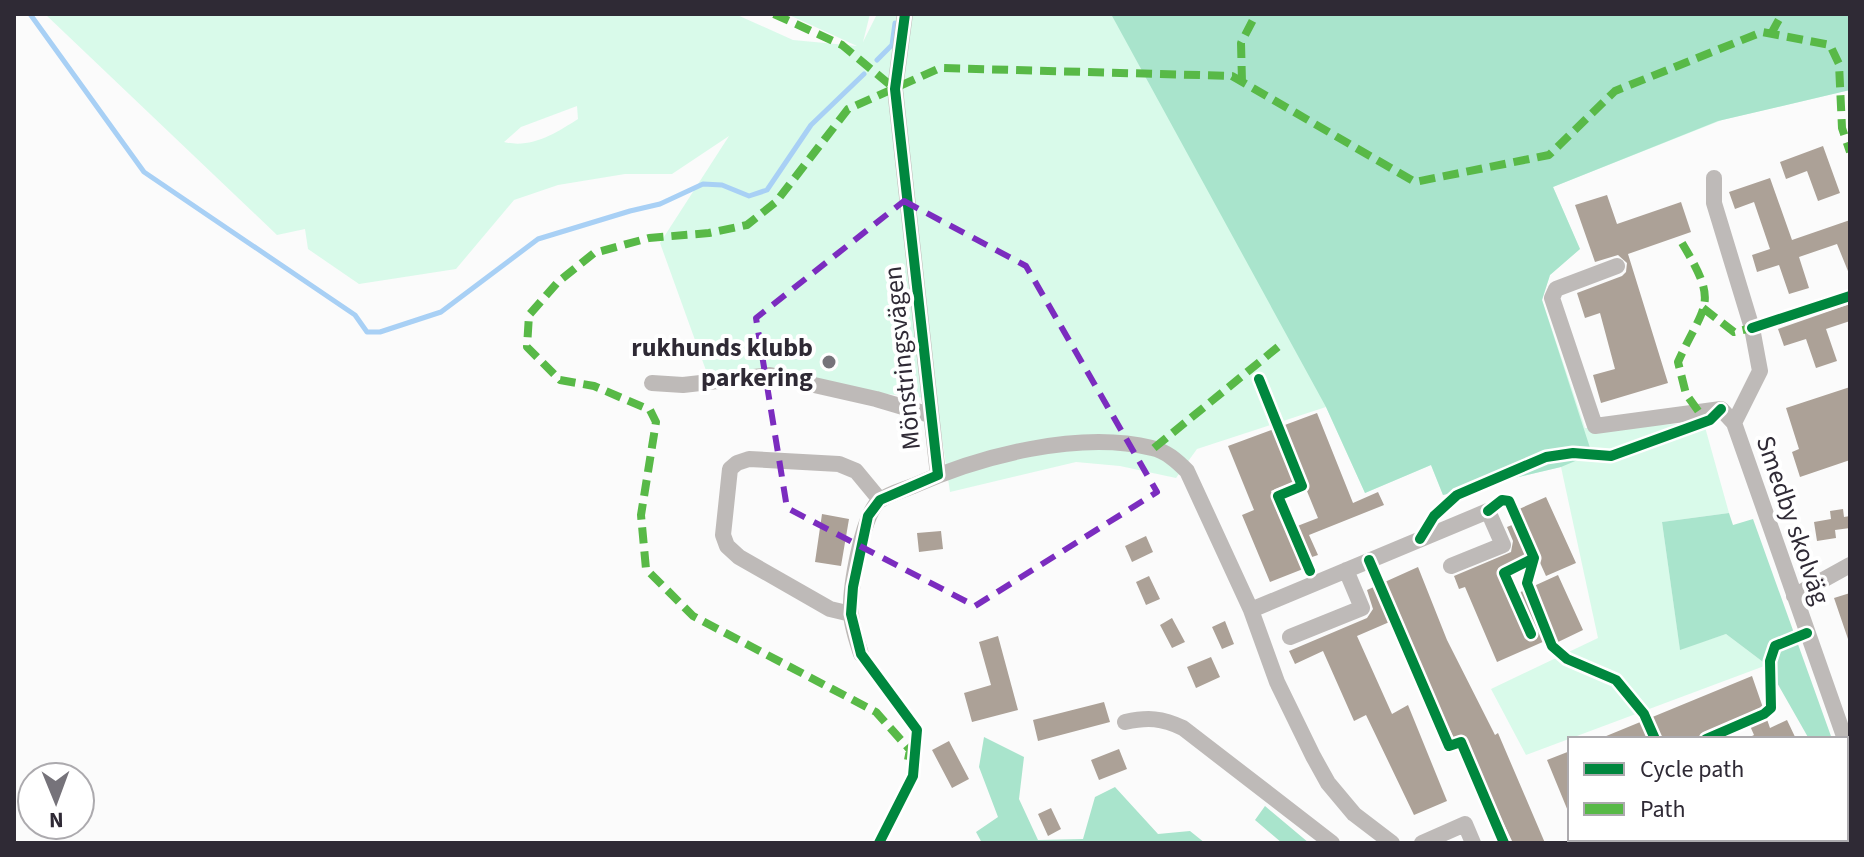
<svg xmlns="http://www.w3.org/2000/svg" width="1864" height="857" viewBox="0 0 1864 857" font-family="'Source Sans 3',sans-serif">
	<style>
		.green { fill: #d9faea; fill-rule: evenodd }
		.forest { fill: #a9e4cc }
		.lines { fill: none; stroke-linecap: round; stroke-linejoin: round }
		.stream { stroke: #a8d0f5; stroke-width: 5 }
		.building { fill: #aca197; fill-rule: evenodd }
		.minor { stroke: #bebab8; stroke-width: 16 }
		.quiet { stroke: #58b947; stroke-width: 8; stroke-dasharray: 16 8; stroke-linecap: butt }
		.cycleway-casing { stroke: #fff; stroke-width: 15 }
		.cycleway { stroke: #00873e; stroke-width: 10 }
		.marked { fill: none; stroke: #7b2cbf; stroke-width: 6; stroke-dasharray: 16 10; stroke-linejoin: round }
		.poi-dot { fill: #76737a; stroke: #fff; stroke-width: 3 }
		.labels { text-anchor: middle; dominant-baseline: central; stroke-width: 8; stroke-linejoin: round; paint-order: stroke }
		.poi-label { font-size: 26px; font-weight: bold; fill: #2f2a35; stroke: #fff; text-anchor: end }
		.street-label { font-size: 26px; fill: #2f2a35; stroke: #fff }
	</style>
	<rect width="100%" height="100%" fill="#fbfbfb"/>
	<path class="green" d="M45,14H735L793,40L857,46L787,14H870L863,42L877,14H1850V90L1722,120L1553,187L1580,249L1550,275L1542,300L1585,428L1677,424L1705,427L1729,513L1662,522L1680,649L1726,634L1767,665L1526,755L1491,689L1598,638L1561,467L1443,495L1431,465L1365,493L1326,407L1197,449L1176,478L1120,466L1076,462L950,492L936,399L708,376L660,243L729,136L672,174H625L558,185L514,200L456,269L359,284L308,249L305,229L277,235ZM577,106L578,119C556,133 531,149 504,142L521,127Z"/>
	<path class="forest" d="M1111,14H1850V90L1718,121L1553,187L1580,249L1550,275L1542,300L1592,454L1561,467L1443,495L1431,465L1365,493L1326,407Z
		M1729,513L1733,525L1753,519L1832,739H1809L1767,665L1726,634L1680,650L1662,522Z
		M984,737L1024,757L1019,799L1038,840L1083,839L1095,797L1115,787L1158,834L1190,831L1205,843H982L976,832L998,817L979,767Z
		M1265,806L1309,843H1282L1255,820Z"/>
	<g class="lines">
		<path class="stream" d="M30,14L144,172L355,315L367,332H380L441,312L538,239L630,211L660,204L703,184L722,185L749,196L767,190L811,125L864,74
			M877,60L892,45L895,23"/>
	</g>
	<path class="building" d="M1823,146L1840,193L1818,201L1807,171L1786,179L1780,162Z
		M1770,178L1792,240L1850,220V276L1837,244L1799,257L1809,288L1789,294L1779,265L1757,272L1752,255L1770,249L1754,202L1735,209L1729,192Z
		M1607,195L1617,224L1681,202L1691,232L1628,254L1668,383L1601,403L1593,375L1615,369L1600,313L1585,318L1577,293L1622,276L1626,272L1627,263L1618,255L1595,262L1575,205Z
		M1850,304V321L1826,329L1837,361L1816,368L1806,339L1784,346L1778,329Z
		M1850,387V460L1800,477L1792,452L1799,449L1786,408Z
		M1317,413L1353,503L1378,492L1384,505L1309,535L1318,555L1300,561L1303,569L1270,582L1242,515L1254,510L1228,446ZM1302,479L1318,518L1287,530L1271,491Z
		M1546,497L1576,563L1546,576L1537,556L1501,572L1512,596L1558,575L1583,630L1556,643L1554,637L1497,662L1465,587L1459,589L1454,576L1511,552L1513,541L1507,527L1522,521L1517,510Z
		M1843,509L1844,517L1850,516V528L1835,530L1836,538L1817,541L1814,522L1831,519L1830,511Z
		M822,514L849,519L841,566L815,562Z
		M941,531L943,549L919,552L917,533Z
		M1146,536L1153,552L1132,562L1125,546Z
		M1418,567L1447,640L1495,735L1498,733L1545,843H1513L1463,739L1456,742L1417,665L1420,663L1401,617L1357,636L1392,714L1408,705L1447,801L1414,815L1366,715L1354,721L1323,651L1295,664L1289,651L1367,618L1373,609L1367,590Z
		M1149,576L1160,599L1146,605L1136,582Z
		M1850,593V638L1848,639L1834,598Z
		M1172,618L1185,642L1172,648L1160,625Z
		M1225,621L1234,644L1222,649L1212,627Z
		M998,636L1018,710L972,722L964,693L991,685L979,642Z
		M1211,657L1220,677L1196,688L1187,667Z
		M1752,676L1770,728L1787,720L1796,739H1746L1754,735L1747,719L1700,739H1599Z
		M1104,702L1110,722L1038,741L1033,720Z
		M949,741L969,779L952,788L932,750Z
		M1119,749L1127,769L1099,780L1091,760Z
		M1570,751V816L1547,760Z
		M1051,808L1061,829L1048,836L1038,814Z"/>
	<g class="lines">
		<path class="minor" d="M905,14L895,89L938,475
			M1714,178V203L1752,328L1760,371L1734,423
			M1617,266L1556,289L1552,298L1595,426L1721,409L1734,423L1845,739
			M652,383L683,385L770,375L876,399L930,415
			M1794,596L1850,565
			M1251,610L1488,511L1503,545L1451,566
			M851,614L830,609L739,557L727,546L723,535L730,469L737,463L749,459L839,464L856,471L880,500
			M1290,637L1362,608L1346,570
			M861,654C857,641 851,625 851,612C850,588 862,516 879,501C888,494 903,490 913,486C980,456 1079,430 1152,448C1166,451 1177,461 1187,471L1251,610L1277,682L1313,756L1328,783L1354,814L1392,843
			M1125,722C1148,717 1162,718 1183,728L1332,843
			M1782,839L1784,843
			M1422,843L1465,824L1473,843"/>
		<path class="quiet" d="M774,14L842,45L895,89
			M1771,34L1782,14
			M1242,82L1241,43L1256,14
			M1682,243C1720,306 1705,302 1678,362L1686,394L1699,412
			M1703,308L1734,332L1752,328
			M1154,448L1284,342
			M908,760L910,750L876,712L693,616L646,569L641,515L656,422L650,410L594,386L560,380L527,347L529,315L558,282L594,253L649,238L709,233L747,225L776,202L848,109L940,68L1232,76L1415,182L1549,155L1615,91L1762,32L1830,45L1839,64L1842,128L1850,152"/>
		<defs>
			<path id="cycleway" d="M1752,328L1850,296
				M1259,379L1302,486L1278,496L1310,571
				M1488,511L1502,500L1509,501L1534,558L1527,583L1552,646L1567,659L1616,680L1644,714L1655,739
				M1420,539L1434,516L1457,495L1546,457L1573,453L1611,456L1710,420L1721,409
				M1369,560L1449,746L1461,742L1504,843
				M1531,634L1504,573L1534,558
				M1706,739L1764,714L1771,708L1770,661L1775,646L1807,633
				M879,843L913,776L917,730L861,654L851,614L853,587L868,516L880,500L938,475L895,89L905,14"/>
		</defs>
		<use href="#cycleway" class="cycleway-casing"/>
		<use href="#cycleway" class="cycleway"/>
	</g>
	<path class="marked" d="M904,201L1026,266L1157,492L975,606L787,508L756,318Z"/>
	<circle class="poi-dot" cx="829" cy="362" r="8"/>
	<g class="labels">
		<g class="poi-label">
			<text x="813" y="347">rukhunds klubb<tspan x="813" dy="30">parkering</tspan></text>
		</g>
		<g class="street-label">
			<text transform="translate(902 358) rotate(-96)">Mönstringsvägen</text>
			<text transform="translate(1793 520) rotate(71)">Smedby skolväg</text>
		</g>
	</g>
	<rect width="1864" height="857" fill="none" stroke="#2f2a35" stroke-width="32"/>
	<rect x="1568" y="737" width="280" height="104" fill="#ffffff" stroke="#acaaae" stroke-width="2"/>
	<rect x="1584" y="763" width="40" height="12" fill="#00873e" stroke="#acaaae" stroke-width="2"/>
	<text x="1640" y="777" font-size="24" fill="#2f2a35">Cycle path</text>
	<rect x="1584" y="803" width="40" height="12" fill="#58b947" stroke="#acaaae" stroke-width="2"/>
	<text x="1640" y="817" font-size="24" fill="#2f2a35">Path</text>
	<g transform="translate(56 801) rotate(179)"><circle r="38" fill="#ffffff" stroke="#acaaae" stroke-width="2"/>
	<path d="M0-6L14 30L0 20L-14 30Z" fill="#76737a"/>
	<text y="-12" font-size="22" font-weight="bold" text-anchor="middle" fill="#2f2a35">N</text>
	</g>
</svg>
